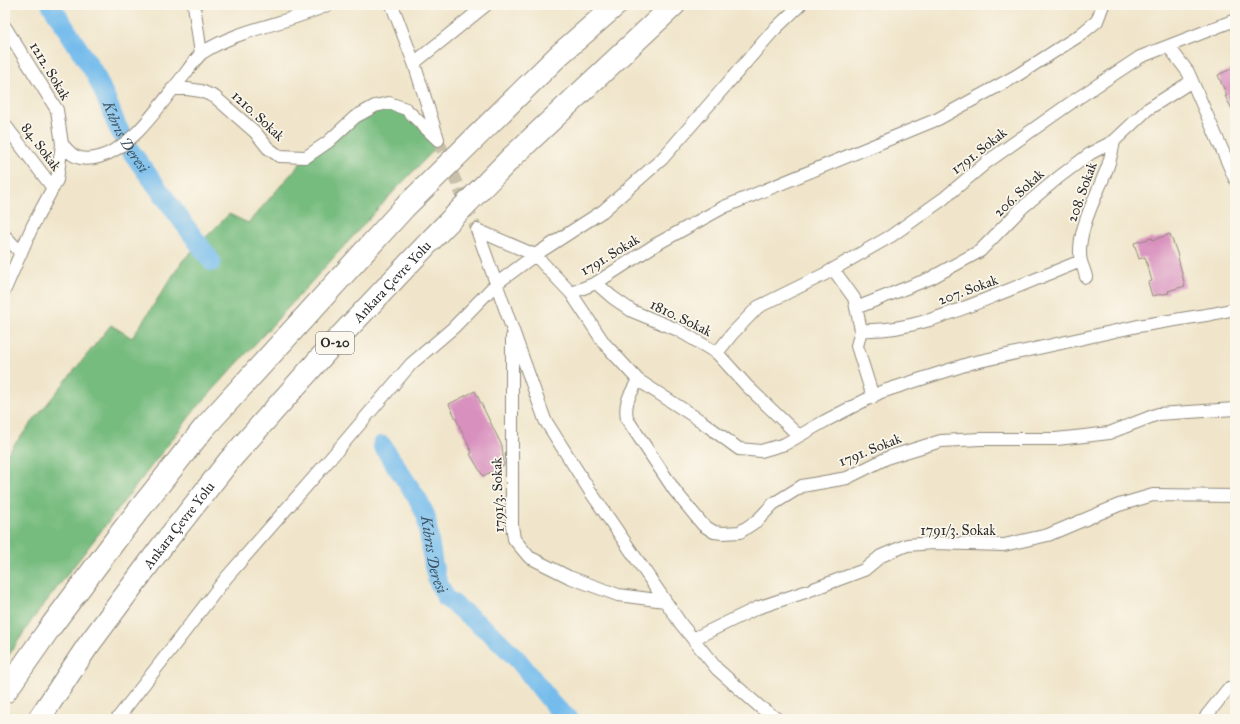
<svg xmlns="http://www.w3.org/2000/svg" width="1240" height="724" viewBox="0 0 1240 724" font-family="'IM FELL Great Primer',serif">
	<style>
		.forest { fill: #77bc7f; stroke: #517455 }
		.lines { fill: none; stroke-linecap: round; stroke-linejoin: round }
		.river { stroke: #74bcec; stroke-width: 19 }
		.building { fill: #d890be }
		.street-tunnel { stroke: #c9c0aa; stroke-width: 12; stroke-dasharray: 12 6; stroke-linecap: butt }
		.street-casing { stroke: #8e887a; stroke-width: 14 }
		.highway-casing { stroke: #8e887a; stroke-width: 24 }
		.street { stroke: #fff; stroke-width: 12 }
		.highway { stroke: #fff; stroke-width: 22 }
		.labels { text-anchor: middle; dominant-baseline: central; stroke-width: 3.5; stroke-linejoin: round; paint-order: stroke }
		.shield { fill: #fbf7ec; stroke: #696865; stroke-width: 1 }
		.shield-label { font-size: 13px; font-weight: bold; fill: #2b2b2b }
		.street-label { font-size: 14px; fill: #2b2b2b; stroke: #fbf7ec }
		.water-label { font-size: 15px; font-style: italic; fill: #415665; stroke: #fbf7ec }
	</style>
	<rect width="100%" height="100%" fill="#fbf7ec"/>
	<filter id="ink" filterUnits="userSpaceOnUse"><feTurbulence type="fractalNoise" baseFrequency=".025" numOctaves="2"/><feDisplacementMap in="SourceGraphic" scale="8" xChannelSelector="R" yChannelSelector="G"/><feConvolveMatrix kernelMatrix="1 2 1 2 8 2 1 2 1" color-interpolation-filters="sRGB"/></filter>
	<filter id="wash" filterUnits="userSpaceOnUse"><feTurbulence type="fractalNoise" baseFrequency=".012" numOctaves="4" result="noise"/><feDisplacementMap in="SourceGraphic" scale="16" xChannelSelector="R" yChannelSelector="G"/><feGaussianBlur stdDeviation="0.9" result="paint"/><feColorMatrix in="noise" values="0 0 0 0 0 0 0 0 0 0 0 0 0 0 0 0 0 1.4 0 .05"/><feComposite in="paint" operator="in"/></filter>
	<g filter="url(#wash)">
		<rect width="100%" height="100%" fill="#f0e5ca"/>
		<path class="forest" d="M375,106L406,109L436,148L396,189L194,411L32,620L5,661V456L111,325L132,338L183,260L229,214L248,223L306,157Z"/>
		<g class="lines">
			<g class="river">
				<path id="s1" d="M51,5L95,74L106,98L117,126L130,150L212,262"/>
				<path id="s2" d="M382,445L419,501L426,516L433,563L437,580L446,598L494,636L519,661L555,707L569,719"/>
			</g>
		</g>
		<g id="blocks">
			<path class="building" d="M1235,67V115L1225,96H1227L1218,75Z
				M1170,234L1177,253L1185,286L1168,291L1169,293L1152,296L1148,282L1152,281L1145,257L1139,259L1134,243L1152,238L1153,240Z
				M475,391L502,446L504,465L483,476L470,454L472,453L449,404Z"/>
		</g>
	</g>
	<g filter="url(#ink)">
		<use href="#blocks" fill-opacity="0" stroke="#8e887a" stroke-width="1"/>
		<g class="lines">
			<path class="street-tunnel" d="M438,140L477,230"/>
			<defs>
				<path id="street" d="M194,5L201,54
					M392,5L414,63L438,139
					M5,27L57,110L62,144L57,180L33,225L5,289
					M1169,47L1188,72L1235,179
					M414,63L486,5
					M172,89H187L201,91L215,97L255,132L268,148L279,156L306,157L328,142L355,117L375,106L389,103L406,109L438,140
					M5,125L53,188
					M62,144C66,148 70,154 75,156C82,160 91,159 99,157C135,147 162,101 185,74C190,67 196,58 202,53C240,28 287,24 327,5
					M477,230L535,255L571,293L604,343L638,380L701,421L739,449L761,451L785,444L825,421L881,392L971,363L1138,326L1212,314L1235,309
					M477,230L545,420L590,491L681,624L717,669L760,707L777,719
					M5,236L21,253
					M833,269L854,298L861,330L857,346L873,397
					M1086,277C1085,272 1083,267 1081,262C1075,234 1096,197 1106,171C1110,162 1112,151 1114,141
					M596,283L612,297L632,311L678,330L717,353L747,386L799,436
					M571,293L596,283L655,245L724,207L938,119L1016,76L1080,35L1097,21L1103,5
					M856,308L931,278L980,251L1022,208L1059,177L1091,153L1114,141L1148,109L1192,81
					M861,330C908,332 955,312 999,294C1026,283 1054,272 1081,261
					M512,337V525L514,539L529,557L569,577L618,595L665,601
					M717,353L732,334L758,307L825,274L891,236L943,199L987,162L1072,102L1140,57L1235,20
					M638,380C630,395 624,402 627,419L675,491L703,525L714,532L723,533L740,532L758,520L773,504L802,486L847,478L889,457L941,441L980,439H1056L1084,436L1109,433L1158,414L1235,409
					M693,639L757,608L805,592L864,570L881,556L907,545L933,543L1004,545L1048,535L1119,505L1153,495L1235,496
					M117,719L226,578L330,459L411,364L453,328L496,284L535,255L603,211L662,159L772,32L800,5
					M1205,719L1207,715L1227,690L1235,686"/>
				<g id="highway">
					<path d="M5,692L49,629L123,530L204,428L404,208L559,55L616,5"/>
					<path id="s3" d="M39,719L87,647L159,550L229,461L331,346L433,238L512,157L674,5"/>
				</g>
			</defs>
			<use href="#street" class="street-casing"/>
			<use href="#highway" class="highway-casing"/>
			<use href="#street" class="street"/>
			<use href="#highway" class="highway"/>
		</g>
	</g>
	<g class="labels">
		<rect class="shield" x="316" y="332" width="38" height="22" rx="3"/>
		<g class="shield-label">
			<text x="335" y="343">O-20</text>
		</g>
		<g class="street-label">
			<text transform="translate(50 71) rotate(59)">1212. Sokak</text>
			<text transform="translate(258 116) rotate(43)">1210. Sokak</text>
			<text transform="translate(41 147) rotate(53)">84. Sokak</text>
			<text transform="translate(979 151) rotate(-38)">1791. Sokak</text>
			<text transform="translate(1082 192) rotate(-70)">208. Sokak</text>
			<text transform="translate(1019 193) rotate(-43)">206. Sokak</text>
			<text transform="translate(610 255) rotate(-31)">1791. Sokak</text>
			<text stroke="none"><textPath href="#s3" startOffset="563">Ankara Çevre Yolu</textPath></text>
			<text transform="translate(968 290) rotate(-20)">207. Sokak</text>
			<text transform="translate(681 318) rotate(26)">1810. Sokak</text>
			<text transform="translate(870 450) rotate(-22)">1791. Sokak</text>
			<text transform="translate(498 495) rotate(-92)">1791/3. Sokak</text>
			<text stroke="none"><textPath href="#s3" startOffset="239">Ankara Çevre Yolu</textPath></text>
			<text x="958" y="530">1791/3. Sokak</text>
		</g>
		<g class="water-label">
			<text stroke="none"><textPath href="#s1" startOffset="152">Kıbrıs Deresi</textPath></text>
			<text stroke="none"><textPath href="#s2" startOffset="123">Kıbrıs Deresi</textPath></text>
		</g>
	</g>
	<rect width="1240" height="724" fill="none" stroke="#fbf7ec" stroke-width="20"/>
</svg>
